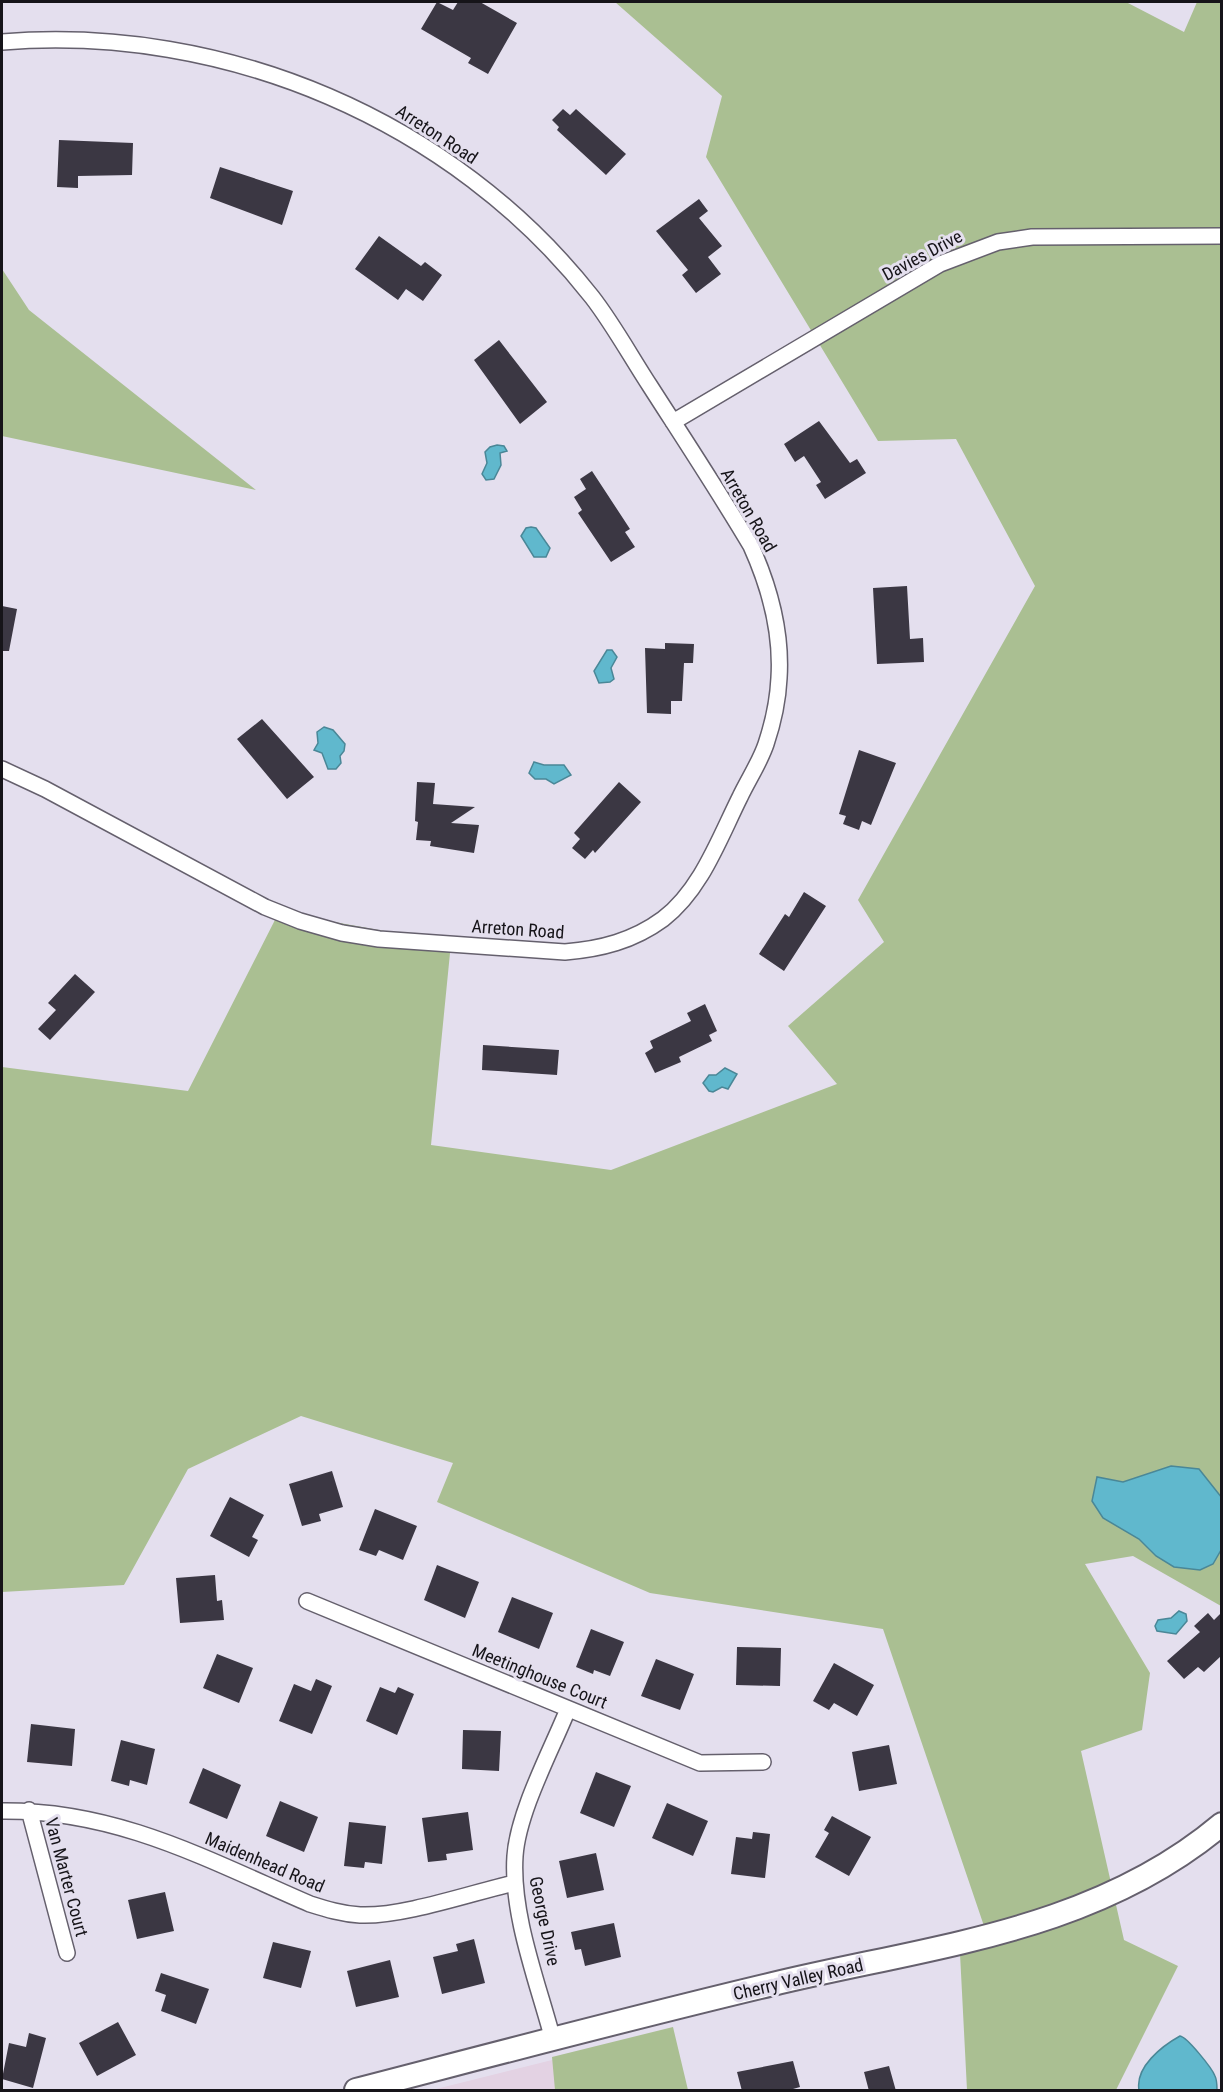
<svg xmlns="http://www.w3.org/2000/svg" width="1223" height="2092" viewBox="0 0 1223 2092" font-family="'Roboto Condensed',sans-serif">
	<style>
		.commercial { fill: #e3d2e3 }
		.green { fill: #aabf92 }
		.water { fill: #60b8cd; stroke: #4a8797; stroke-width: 1.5 }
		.building { fill: #3b3743 }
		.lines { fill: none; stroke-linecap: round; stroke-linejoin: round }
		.street-casing { stroke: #65606d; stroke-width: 18 }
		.secondary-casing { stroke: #65606d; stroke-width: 26 }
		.street { stroke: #fff; stroke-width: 15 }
		.secondary { stroke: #fff; stroke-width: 22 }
		.labels { text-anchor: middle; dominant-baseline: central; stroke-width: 6; stroke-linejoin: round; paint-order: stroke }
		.street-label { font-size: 18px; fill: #161419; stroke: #e4dfee }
	</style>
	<rect width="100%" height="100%" fill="#e4dfee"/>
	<path class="commercial" d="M560,2058L568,2090H432Z"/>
	<path class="green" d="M615,2H1126L1184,32L1197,2H1221V1606L1133,1556L1085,1564L1150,1673L1142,1730L1081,1751L1124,1940L1178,1966L1116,2090H967L959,1934L984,1926L883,1629L650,1593L437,1502L453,1463L301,1416L188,1469L124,1585L2,1592V1067L188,1091L279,912L451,943L431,1145L611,1170L837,1084L788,1026L884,942L858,900L1035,586L956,439L878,441L706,157L722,96Z
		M2,269L29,310L256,490L2,436Z
		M673,2027L688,2090H555L552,2057Z"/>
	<path class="water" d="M497,445L504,446L507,451L500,453L501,465L494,479L486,480L482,474L487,463L485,452L490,447Z
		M531,527L536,528L550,548L546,557H534L521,536L526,528Z
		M607,650H612L617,657L611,668L614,679L610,682L599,683L594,671Z
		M324,727L333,730L345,744L344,751L340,756L341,763L336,769H328L322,753L314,750L318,743L317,732Z
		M534,762L544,765H564L571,775L554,784L546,779H535L529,773Z
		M725,1068L737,1074L728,1089L722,1087L713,1092L709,1091L703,1083L709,1075H716Z
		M1171,1466L1199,1469L1222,1498L1221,1550L1213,1564L1200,1570L1174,1567L1156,1556L1139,1539L1103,1518L1092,1501L1097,1477L1123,1482Z
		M1179,1611L1186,1614L1187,1621L1176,1634L1157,1631L1155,1626L1158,1620L1171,1618Z
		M1180,2036C1187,2037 1212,2068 1215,2076C1217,2080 1217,2086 1217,2090H1139C1135,2067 1162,2046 1180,2036Z"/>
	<path class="building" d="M437,2L453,10L458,2H480L517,23L488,74L468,63L471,58L421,29Z
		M563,109L570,115L576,109L626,154L606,175L557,130L559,127L552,120Z
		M59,140L133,143L132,175L78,176V188L57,187Z
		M220,167L293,191L282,225L210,198Z
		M699,199L708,211L699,218L722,246L708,257L721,274L696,293L682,275L688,270L656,231Z
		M379,236L421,266L425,262L442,275L423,301L406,289L398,300L355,269Z
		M499,340L547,402L520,424L474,360Z
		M819,421L850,463L857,459L866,473L825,499L816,485L821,482L804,456L795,462L784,444Z
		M592,471L630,529L625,532L635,547L611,562L578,513L582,510L574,497L586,489L580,479Z
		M907,586L910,639L923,638L924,662L877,664L873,588Z
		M2,606L17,609L9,651H2Z
		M665,643L694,644L693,663H684L682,701H671V714L647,713L645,648L665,649Z
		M262,719L314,777L287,799L237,739Z
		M859,750L896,763L871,825L862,821L859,830L843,824L846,816L839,814Z
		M417,782L435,783L433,804L475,807L451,823L479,825L474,853L430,846L431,841L416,840L418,822L415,821Z
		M619,782L641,802L595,853L593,850L585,859L572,848L580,839L574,833Z
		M804,892L826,906L784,971L759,954L785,914L789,917Z
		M75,974L95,992L50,1040L38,1029L56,1010L48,1003Z
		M705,1004L717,1031L709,1035L712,1041L679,1057L681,1062L655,1073L645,1053L653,1048L650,1041L691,1021L687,1013Z
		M483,1045L559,1050L557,1075L482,1070Z
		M332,1471L343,1507L319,1514L321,1521L302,1526L289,1484Z
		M230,1497L264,1515L252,1537L258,1540L249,1557L210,1536Z
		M375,1509L417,1526L403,1560L379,1550L376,1556L359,1550Z
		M437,1565L479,1582L465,1618L424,1600Z
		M215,1575L217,1601L222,1600L224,1620L180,1623L176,1578Z
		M512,1597L553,1613L539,1649L498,1632Z
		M1208,1613L1214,1620L1221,1613V1656L1204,1672L1198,1667L1184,1679L1167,1661L1200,1632L1194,1626Z
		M591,1629L624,1642L610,1676L594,1670L593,1674L576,1667Z
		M737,1647L781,1648L780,1686L736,1685Z
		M217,1654L253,1668L239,1703L203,1688Z
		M656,1659L694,1674L680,1710L641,1696Z
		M834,1663L874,1685L857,1716L834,1703L829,1710L813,1701Z
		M316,1679L332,1686L312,1734L279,1721L294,1684L311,1691Z
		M380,1687L395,1693L398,1687L414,1694L397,1735L366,1721Z
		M31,1724L75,1729L72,1766L27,1762Z
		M463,1730L501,1731L499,1771L462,1769Z
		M121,1740L155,1749L147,1785L130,1780L129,1786L111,1781Z
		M889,1745L897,1784L859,1791L852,1752Z
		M203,1768L241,1785L227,1819L189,1803Z
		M596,1772L631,1786L614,1827L580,1813Z
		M280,1801L318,1817L304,1852L266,1836Z
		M667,1803L708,1821L693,1856L652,1838Z
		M468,1812L473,1850L446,1854L447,1860L428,1862L422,1818Z
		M832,1816L871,1837L849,1876L815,1857L829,1833L824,1830Z
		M349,1822L386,1826L382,1864L365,1862L364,1868L344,1866Z
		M753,1832L770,1834L765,1878L731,1874L736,1837L752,1839Z
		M596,1853L604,1890L567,1898L559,1861Z
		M165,1892L174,1931L137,1939L128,1900Z
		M614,1923L621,1957L585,1966L581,1949L575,1950L571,1932Z
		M474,1939L485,1983L442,1994L433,1957L458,1951L456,1944Z
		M273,1942L311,1951L301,1988L263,1978Z
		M390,1960L399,1997L356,2007L347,1971Z
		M161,1973L209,1989L196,2024L161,2011L166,1995L155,1991Z
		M118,2022L136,2055L97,2076L79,2043Z
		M29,2033L46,2038L33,2088L2,2079L9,2043L26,2047Z
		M793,2061L800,2087L786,2091H742L737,2072Z
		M889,2066L896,2091H869L864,2072Z"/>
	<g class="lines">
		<defs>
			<path id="street" d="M2,42C225,24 453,120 592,297C613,324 631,357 650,386C684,439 719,492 751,546C770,588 782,631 779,678C778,700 773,723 766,744C760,762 748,780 740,797C719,839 701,890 663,919C633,941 601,949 565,952L379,939L342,933L300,921L265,907L45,789L2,769
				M673,422L940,264L998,242L1032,237L1222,236
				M307,1601L700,1763L763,1762
				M29,1810L67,1953
				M2,1811C117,1810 206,1859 310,1904C326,1909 342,1914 360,1915C402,1917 471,1893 514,1883
				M553,2040C538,1983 511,1915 515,1856C518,1812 551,1751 568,1709"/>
			<path id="secondary" d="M356,2090C495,2054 634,2017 773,1984C930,1946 1094,1932 1222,1824"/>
		</defs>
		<use href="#street" class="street-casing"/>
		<use href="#secondary" class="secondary-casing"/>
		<use href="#street" class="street"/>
		<use href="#secondary" class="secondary"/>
	</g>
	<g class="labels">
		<g class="street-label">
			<text transform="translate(437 134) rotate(33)">Arreton Road</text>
			<text transform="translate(922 255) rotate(-28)">Davies Drive</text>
			<text transform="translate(749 510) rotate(60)">Arreton Road</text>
			<text transform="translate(518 929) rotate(4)">Arreton Road</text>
			<text transform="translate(540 1676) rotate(22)">Meetinghouse Court</text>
			<text transform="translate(265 1862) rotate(23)">Maidenhead Road</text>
			<text transform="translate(67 1877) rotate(75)">Van Marter Court</text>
			<text transform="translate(545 1921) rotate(78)">George Drive</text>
			<text transform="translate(798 1979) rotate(-13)">Cherry Valley Road</text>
		</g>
	</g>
	<rect width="1223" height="2092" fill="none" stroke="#161419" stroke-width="6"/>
</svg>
